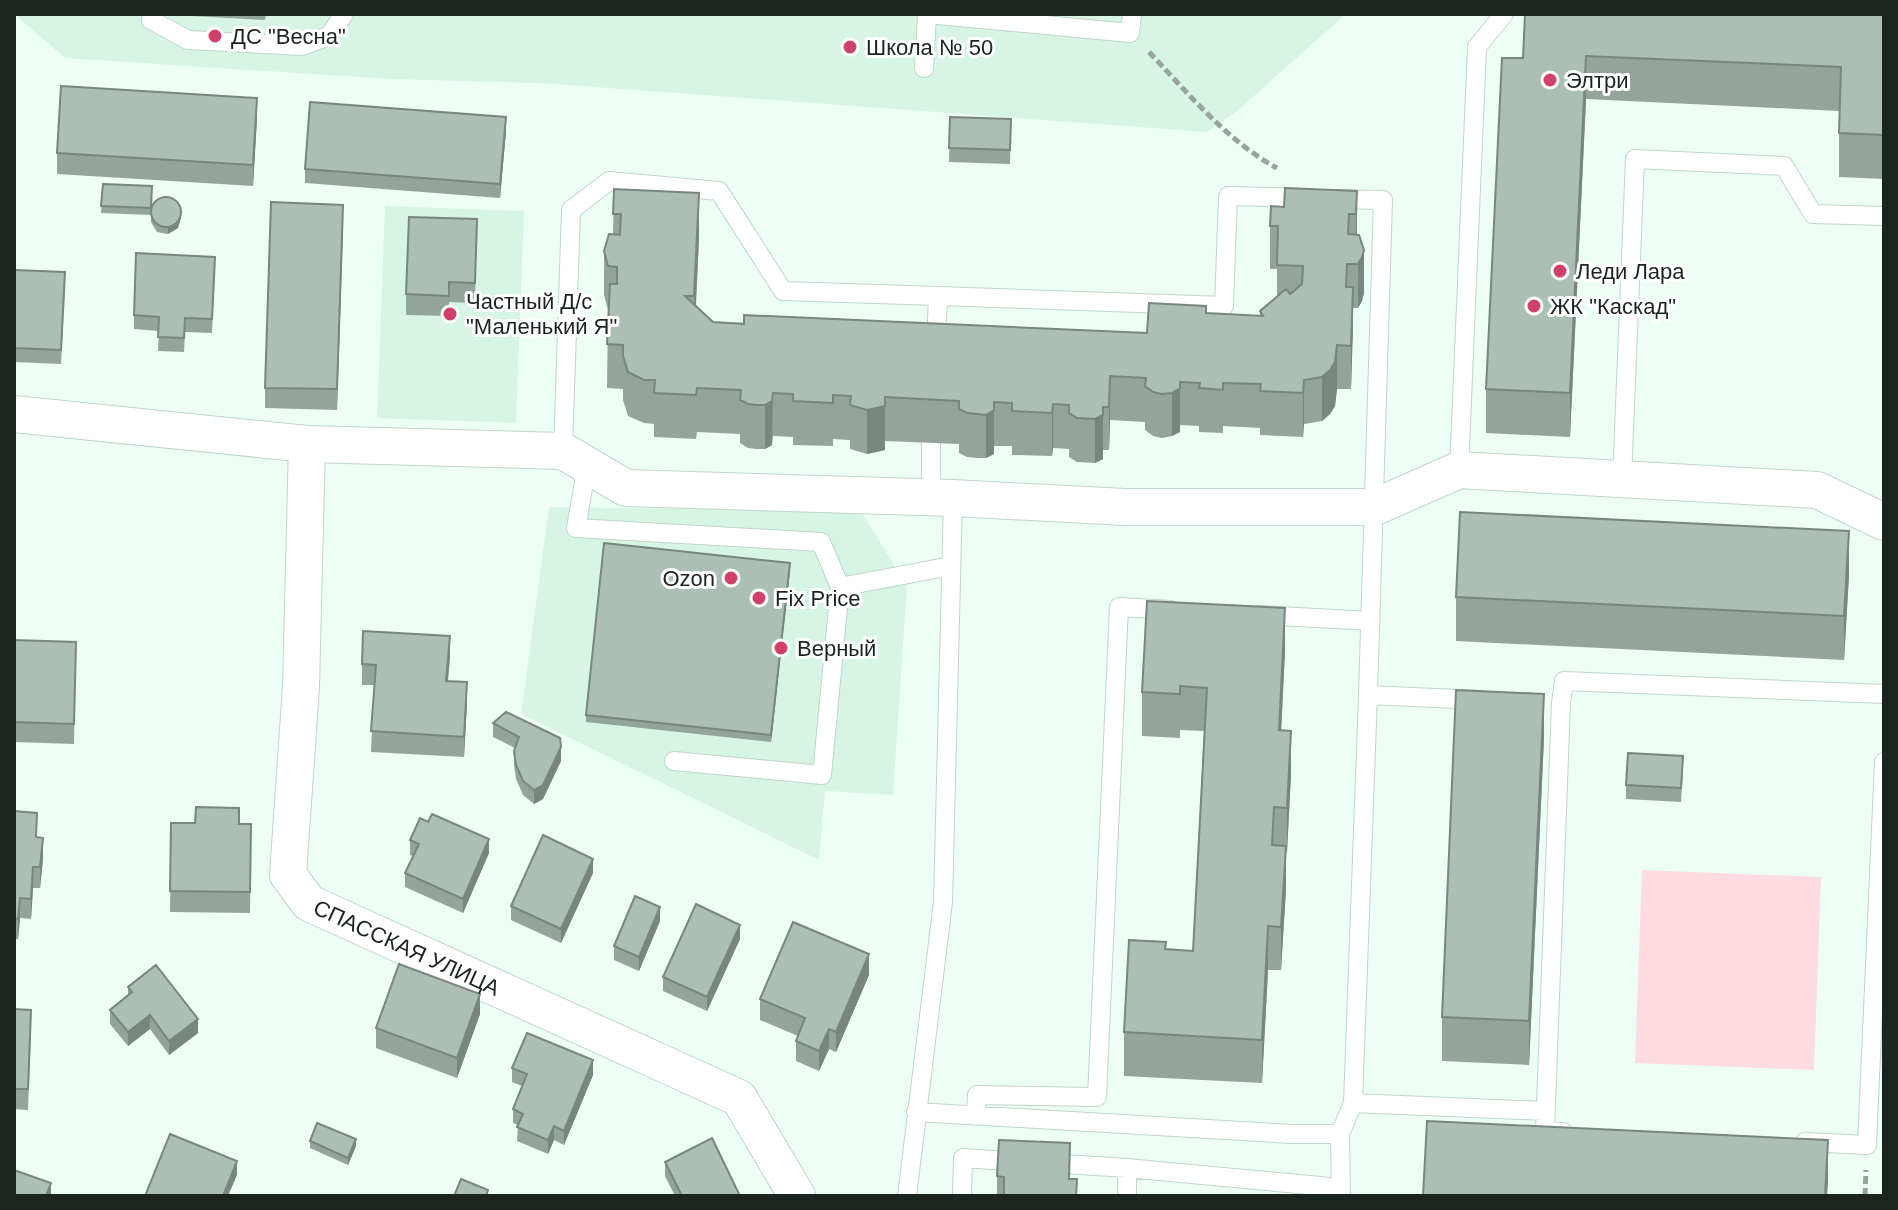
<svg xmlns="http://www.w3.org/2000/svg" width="1898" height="1210" viewBox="0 0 1898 1210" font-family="Arial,sans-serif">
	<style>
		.built { fill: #d7f5e5 }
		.green { fill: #fedce1 }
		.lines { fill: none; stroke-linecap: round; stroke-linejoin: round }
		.service-casing { stroke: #c0d5ca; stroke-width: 20 }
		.minor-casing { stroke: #c0d5ca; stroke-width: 38 }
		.path { stroke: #96a49d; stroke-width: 5; stroke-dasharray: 8 4; stroke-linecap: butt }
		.service { stroke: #fff; stroke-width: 18 }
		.minor { stroke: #fff; stroke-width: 36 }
		.wall { fill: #93a49b }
		.shaded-wall { fill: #78867e }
		.building { fill: #abbfb4; stroke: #78867e; stroke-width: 2 }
		.poi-dot { fill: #d04169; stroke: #fff; stroke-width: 3 }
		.labels { text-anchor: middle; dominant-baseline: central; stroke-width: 6; stroke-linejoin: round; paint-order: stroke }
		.poi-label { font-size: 22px; fill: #1c2420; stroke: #fff; text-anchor: start }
		.street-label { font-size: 22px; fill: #1c2420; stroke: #fff }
	</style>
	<rect width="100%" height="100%" fill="#edfff5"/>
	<path class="built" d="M14,14H1346L1236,112L1207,132L540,83L389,79L65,58Z
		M385,206L524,211L516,423L377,418Z
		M549,507L861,511L907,586L893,795L825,791L819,860L521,714Z"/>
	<path class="green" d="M1642,870L1821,877L1814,1070L1635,1063Z"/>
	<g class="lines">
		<defs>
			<path id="service" d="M152,14L151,20L188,40L302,46L329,36L344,14
				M927,14L1130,33L1132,14
				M924,68L927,15
				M1333,199L1383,200L1368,695
				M936,345L938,296L1224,306L1228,196L1308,198
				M563,451L571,210L609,181L719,191L783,291L938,296
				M587,465L576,528L821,542L840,587
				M1459,470L1477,47L1504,14
				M1622,480L1635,159L1784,166L1813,214L1884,216
				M931,497V443
				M1260,615L1371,621
				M1480,700L1368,695L1353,1103L1546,1111
				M674,761L822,775L840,587L951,566
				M916,1112L1292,1134H1340L1353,1103
				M976,1114L977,1095L1097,1097L1119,607L1171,610
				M1563,1132L1545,1131L1561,703L1564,681L1884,694
				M1340,1134L1341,1196
				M1805,1142L1867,1145L1884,762
				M1048,1163L1127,1168V1196
				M1127,1168L1341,1188
				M907,1196L943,902L953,498
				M962,1196L963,1158L1022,1162"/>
			<g id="minor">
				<path d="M14,414L307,444L563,451L626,488L953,498L1125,507H1375L1459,470L1817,490L1884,522"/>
				<path id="s1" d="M307,444L301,687L288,875L309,903L739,1098L797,1196"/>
			</g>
		</defs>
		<use href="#service" class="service-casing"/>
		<use href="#minor" class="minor-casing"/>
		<path class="path" d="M1149,52C1188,93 1227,141 1277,168
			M1865,1196L1866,1170"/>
		<use href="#service" class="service"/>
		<use href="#minor" class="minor"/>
	</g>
	<path class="wall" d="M192,14H266L265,20L192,16Z
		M1884,14V179L1839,177V111L1586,99L1570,437L1486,433V389L1523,58Z
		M950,117L1011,119L1010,164L949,162Z
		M257,118L253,186L57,174V153Z
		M506,131L500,198L305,183V169Z
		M103,184L151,208L181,217L178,228L168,234L157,232L151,222V215L101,213Z
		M614,189L699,237L696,306L713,322L1147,333L1206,314L1260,316V311L1277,297V269H1270V226L1284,207L1357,191V235L1364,293L1362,301L1358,308H1353L1351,389H1337L1335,406L1330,414L1322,421L1304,424L1303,437L1260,435V428L1223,426V433L1199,432V426L1180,425V432L1172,436L1162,438L1153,436L1145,430V422L1110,420L1109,450H1103V459L1095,463L1077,462L1069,457V449L1053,448L1052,456L1012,455V446H994V454L986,458H977L967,457L959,453V444L885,441V450L867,454L850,449V440L833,439V446L793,445V437L773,436L772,445L765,449H756L748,448L740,443V434L697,432L696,439L654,437V424L644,423L628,416L623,400V389L607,388L608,310L604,295V251L613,234Z
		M477,219L475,303L449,302V316L406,315V294Z
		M343,226L337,410L265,408V388Z
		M14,270L65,286L61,364L14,362Z
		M215,271L212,333L185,332L184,352L158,351L159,331L134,329V315Z
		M790,570L771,742L586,722V715Z
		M1849,575L1844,660L1456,641V597Z
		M14,640L76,642L74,744L14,742Z
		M1285,651L1281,730L1291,774L1287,852H1286V889L1281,970H1268L1262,1083L1124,1076V1032L1166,949L1193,951L1204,731L1180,730V738L1142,736V692Z
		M450,656L448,681L467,702L464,757L371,752L374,685H362V664Z
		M493,723L561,761L543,799L534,804L523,795L516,779L514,765L515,748L493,737Z
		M1544,738L1529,1065L1442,1061V1017Z
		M1683,770L1681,802L1626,799V785Z
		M14,811L37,838L43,859L40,888H33L31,919L20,918L18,939H14Z
		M428,822L489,853L463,913L405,887V873L413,856L410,855V840Z
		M171,823L251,824L250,913L170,912Z
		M593,873L561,943L511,920V906Z
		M660,921L639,971L614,960V946Z
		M740,939L707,1011L663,991V977Z
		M869,975L836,1052L829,1049L819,1071L796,1061V1041L798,1036L760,1020V999Z
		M128,987L198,1033L169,1055L150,1029L128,1046L110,1024V1010L128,996Z
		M14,1009L31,1030L28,1110L14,1109Z
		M480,1014L457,1078L376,1048V1028Z
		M512,1068L593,1075L564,1145L554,1140L548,1154L517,1141L518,1125L513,1123V1109L522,1086L512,1082Z
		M310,1141L356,1146L348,1165L310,1148Z
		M665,1162L740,1196H675L665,1176Z
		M997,1176L1070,1179L1077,1196H997Z"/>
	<path class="shaded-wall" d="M1586,56V99L1570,437V393Z
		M257,98V118L253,186V165Z
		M506,117V131L500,198V184Z
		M1357,191V235L1356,258V214Z
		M699,193V237L694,340V296Z
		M343,205V226L337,410V389Z
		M181,210V217L178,228L168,234V227Z
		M1364,250V293L1362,301L1358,308V264Z
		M1353,287V331L1351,389V346Z
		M1337,345V389L1335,406L1330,414L1322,421V377Z
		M1110,376V420L1109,450V407Z
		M1304,380V424L1303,437V393Z
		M1180,388V432L1172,436V393Z
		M773,393L772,445L765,449V405Z
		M885,397V450L867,454V410Z
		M994,402V454L986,458V415Z
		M1053,404V448L1052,456V413Z
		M1103,407V459L1095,463V419Z
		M1849,531V575L1844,660V616Z
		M790,563V570L771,742V735Z
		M1285,608V651L1279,774V730Z
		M450,636V656L446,701V681Z
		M467,682V702L464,757V737Z
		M1544,694V738L1529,1065V1021Z
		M1291,731V774L1287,852V808Z
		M561,747V761L543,799L534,804V790Z
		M43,838V859L40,888V867Z
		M489,839V853L463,913V899Z
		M1286,846V889L1281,970V927Z
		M593,859V873L561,943V929Z
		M33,867V888L31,919V899Z
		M20,898V918L18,939V919Z
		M660,907V921L639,971V957Z
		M740,925V939L707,1011V997Z
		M1268,926V970L1262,1083V1040Z
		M869,954V975L836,1052V1032Z
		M480,994V1014L457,1078V1058Z
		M150,1015V1029L128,1046V1032Z
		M198,1019V1033L169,1055V1041Z
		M829,1029V1049L819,1071V1051Z
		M593,1060V1075L564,1145V1131Z
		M554,1126V1140L548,1154V1140Z
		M356,1139V1146L348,1165V1158Z
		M1828,1140V1183L1827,1196H1825Z
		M237,1161V1175L228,1196H223Z
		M51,1183V1196H46Z"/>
	<path class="building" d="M1525,14H1884V135L1839,133L1841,67L1586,56L1570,393L1486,389L1502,58H1523Z
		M61,86L257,98L253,165L57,153Z
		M310,102L506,117L500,184L305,169Z
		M950,117L1011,119L1010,150L949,148Z
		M103,184L152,186L151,208L101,206Z
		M1285,188L1357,191L1356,214H1349L1348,234L1359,235L1364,250L1362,257L1358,264H1347L1346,287H1353L1351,346L1337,345L1335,362L1330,370L1322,377L1304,380L1303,393L1260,391L1261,384L1223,383V390L1199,388L1200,383L1180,382V388L1172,393L1162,394L1153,392L1145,386L1146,378L1110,376L1109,407H1103V415L1095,419L1077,418L1069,413V405L1053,404L1052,413L1012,411V403L994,402V410L986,415L977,414L967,413L959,409V401L885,397V406L867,410L850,405L851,396L833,395V403L793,401V394L773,393L772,401L765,405H756L748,404L740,400L741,390L697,388L696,395L654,393L655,380H644L628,372L623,356V345L607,344L610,284H617V267L608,266L604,251L609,234L620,235L621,214H613L614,189L699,193L694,296H685L713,322L744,324V315L1147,333L1149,303L1206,306V313L1263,316L1260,311L1286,289L1290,294L1302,284L1303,266L1277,265L1278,226H1270L1271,206L1284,207Z
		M151 212a15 15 0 1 1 30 0a15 15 0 1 1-30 0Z
		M271,202L343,205L337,389L265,388Z
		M409,217L477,219L475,283L449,282V296L406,294Z
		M136,253L215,257L212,319L185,318L184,338L158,337L159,317L134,315Z
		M14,270L65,272L61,350L14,348Z
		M1460,512L1849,531L1844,616L1456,597Z
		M604,543L790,563L771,735L586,715Z
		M1147,601L1285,608L1279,730L1291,731L1287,808L1274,807L1272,845L1286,846L1281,927L1268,926L1262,1040L1124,1032L1129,940L1166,942L1165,949L1193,951L1207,688L1180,686V694L1142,692Z
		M363,631L450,636L446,681L467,682L464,737L371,731L376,665L362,664Z
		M14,640L76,642L74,724L14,722Z
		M1456,690L1544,694L1529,1021L1442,1017Z
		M506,712L560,738L561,747L543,785L534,790L523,781L516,765L514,751L519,737L493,723Z
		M1628,753L1683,756L1681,788L1626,785Z
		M196,807L239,808V824H251L250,892L170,891L171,823H195Z
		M14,811L37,813L36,837L43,838L40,867H33L31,899L20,898L18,919H14Z
		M432,814L489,839L463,899L405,873L419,844L410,840L420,818L428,822Z
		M543,835L593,859L561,929L511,906Z
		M635,896L660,907L639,957L614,946Z
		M696,904L740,925L707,997L663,977Z
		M793,922L869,954L836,1032L829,1029L819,1051L796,1041L805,1018L760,999Z
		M399,964L480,994L457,1058L376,1028Z
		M156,965L198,1019L169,1041L150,1015L128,1032L110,1010L132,992L128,987Z
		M14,1009L31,1010L28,1089H14Z
		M527,1033L593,1060L564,1131L554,1126L548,1140L517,1127L523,1114L513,1109L527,1074L512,1068Z
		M1427,1121L1828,1140L1825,1196H1423Z
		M317,1123L356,1139L348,1158L310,1141Z
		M170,1134L237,1161L223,1196H145Z
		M712,1138L740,1196H682L665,1162Z
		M999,1140L1070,1143L1069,1179H1077L1076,1196H1004V1177L997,1176Z
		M14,1170L51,1183L46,1196H14Z
		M461,1179L488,1190L486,1196H454Z"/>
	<g class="poi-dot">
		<circle cx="215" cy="36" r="8"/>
		<circle cx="850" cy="47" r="8"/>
		<circle cx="1550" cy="80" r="8"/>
		<circle cx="1560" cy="271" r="8"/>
		<circle cx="1534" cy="306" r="8"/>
		<circle cx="450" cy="314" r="8"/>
		<circle cx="731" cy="578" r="8"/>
		<circle cx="759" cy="598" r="8"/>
		<circle cx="781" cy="648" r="8"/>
	</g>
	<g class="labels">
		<g class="poi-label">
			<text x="231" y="36">ДС "Весна"</text>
			<text x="866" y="47">Школа № 50</text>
			<text x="1566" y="80">Элтри</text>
			<text x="1576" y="271">Леди Лара</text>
			<text x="466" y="301">Частный Д/с<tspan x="466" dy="25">"Маленький Я"</tspan></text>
			<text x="1550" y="306">ЖК "Каскад"</text>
			<text x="715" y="578" text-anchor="end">Ozon</text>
			<text x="775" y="598">Fix Price</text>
			<text x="797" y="648">Верный</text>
		</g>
		<g class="street-label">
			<text stroke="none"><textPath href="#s1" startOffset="574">СПАССКАЯ УЛИЦА</textPath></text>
		</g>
	</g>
	<rect width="1898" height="1210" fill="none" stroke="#1c2420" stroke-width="32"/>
</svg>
